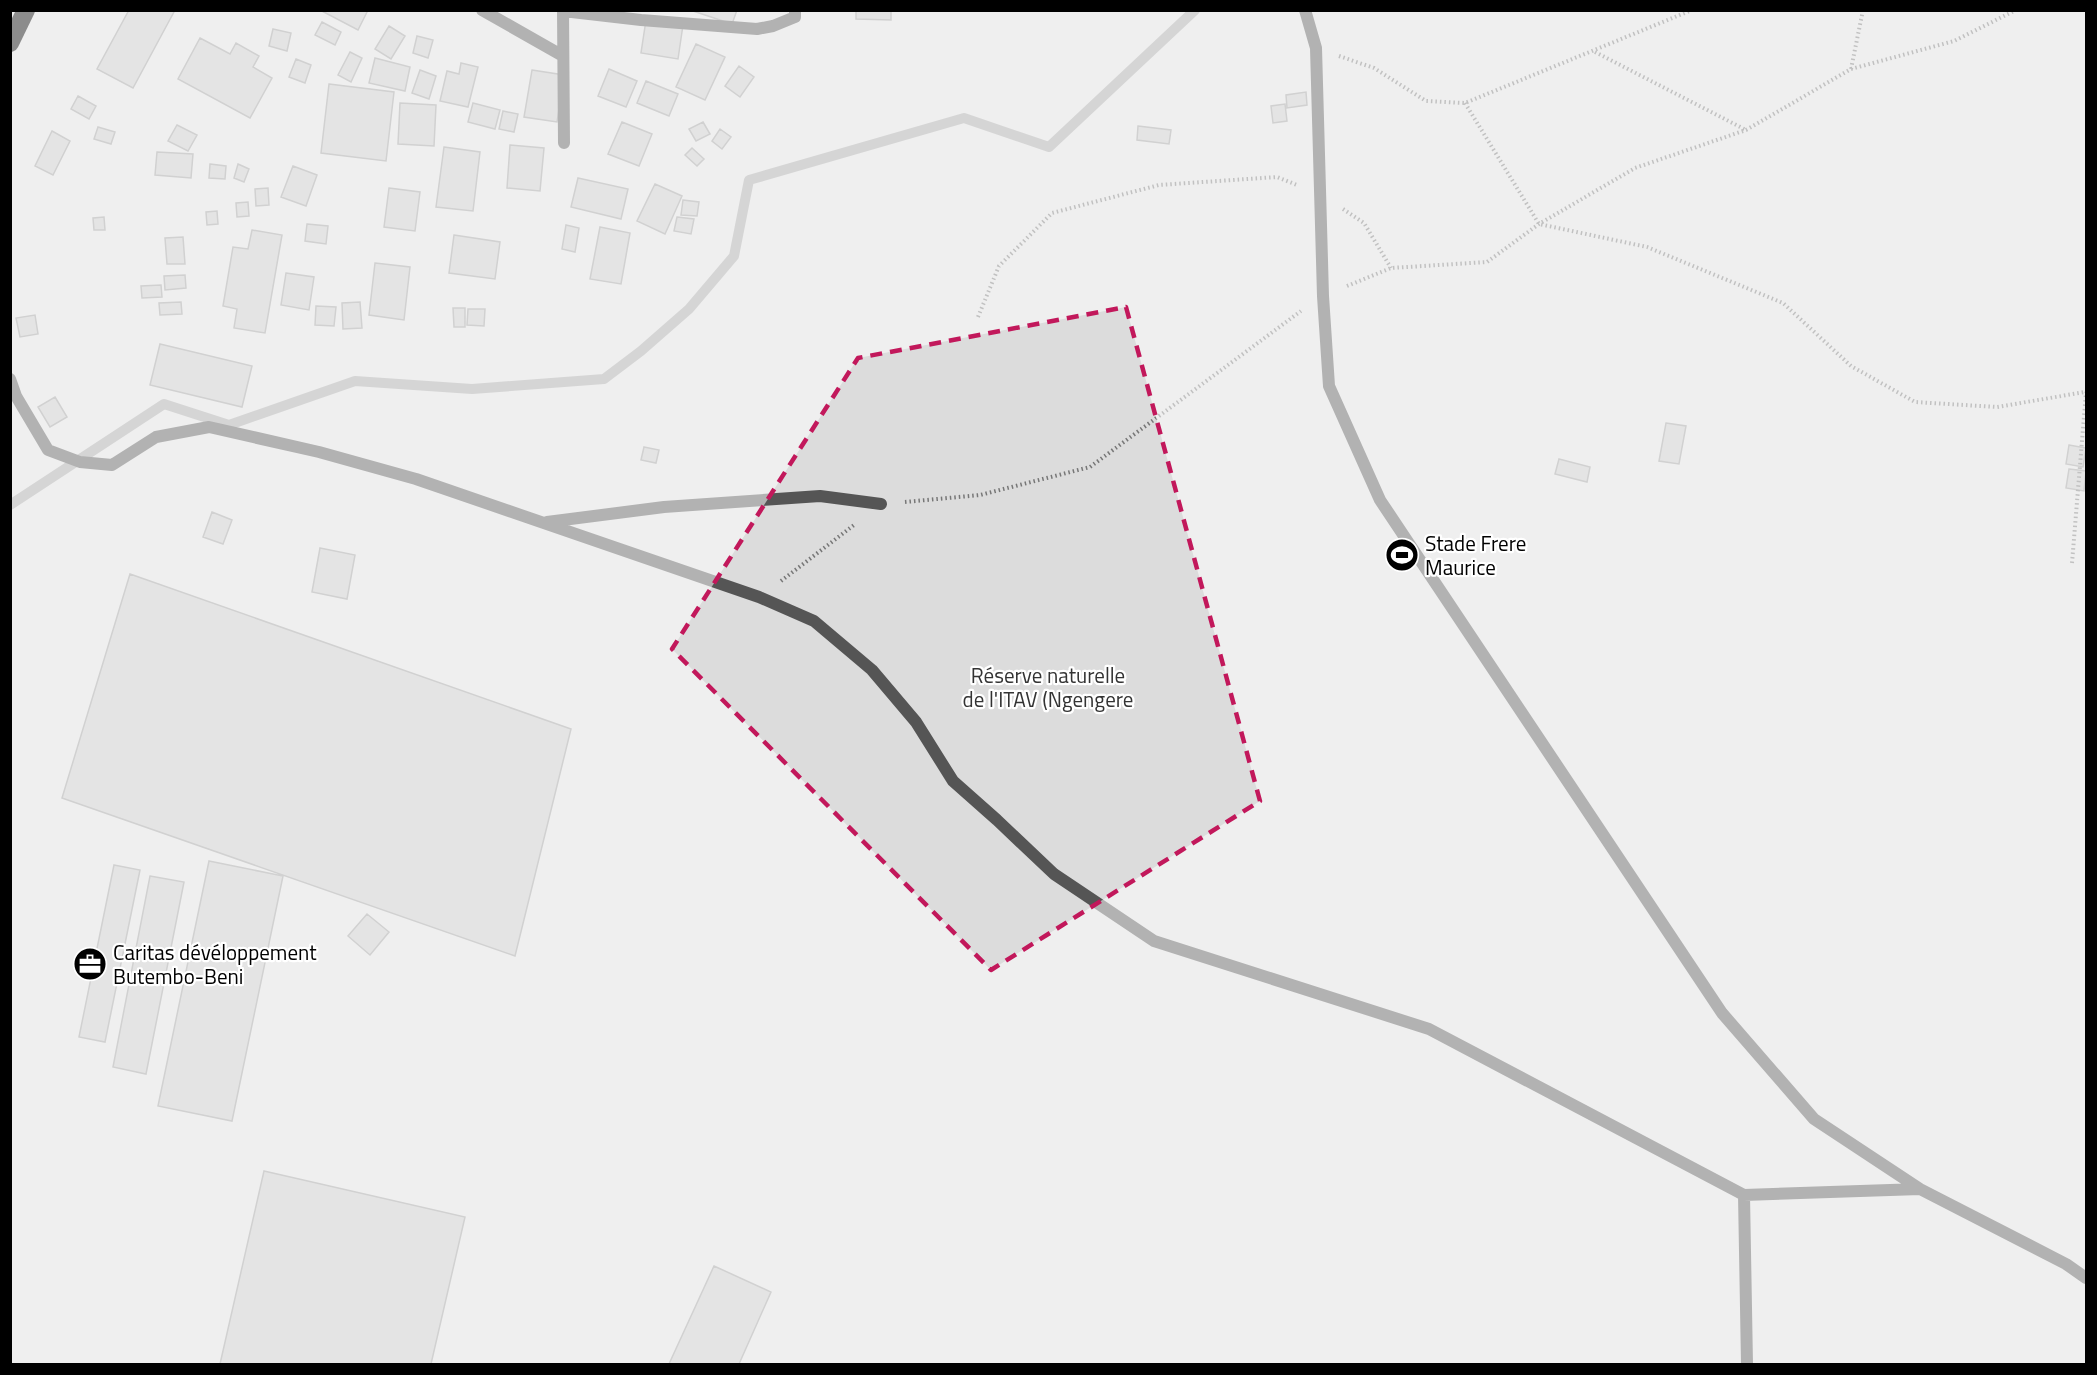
<svg xmlns="http://www.w3.org/2000/svg" width="2097" height="1375" viewBox="0 0 2097 1375" font-family="'Titillium Web',sans-serif">
	<style>
		.green { fill: #dcdcdc }
		.lines { fill: none; stroke-linecap: round; stroke-linejoin: round }
		.stream { stroke: #a3a3a3; stroke-width: 10 }
		.building { fill: #c4c4c4; stroke: #999; stroke-width: 1.5 }
		.path { stroke: #777; stroke-width: 4; stroke-dasharray: 1.5 3; stroke-linecap: butt }
		.street { stroke: #555; stroke-width: 12 }
		.highway { stroke: #000; stroke-width: 18 }
		.marked { fill: none; stroke: #c2185b; stroke-width: 4.5; stroke-dasharray: 12 8; stroke-linejoin: round }
		.labels { text-anchor: middle; dominant-baseline: central; stroke-width: 4.5; stroke-linejoin: round; paint-order: stroke }
		.poi-label { font-size: 21px; fill: #000; stroke: #fff; text-anchor: start }
		.park-label { font-size: 21px; fill: #333; stroke: #fff }
	</style>
	<rect width="100%" height="100%" fill="#fff"/>
	<path class="green" d="M10,11H2086V1364H11Z"/>
	<g class="lines">
		<path class="stream" d="M10,505L164,404L229,425L355,381L472,389L604,379L641,351L689,309L734,256L749,180L964,118L1049,147L1195,10"/>
	</g>
	<path class="building" d="M129,10H175L133,88L97,69Z
		M320,10H368L358,30Z
		M690,10H737L732,24Z
		M856,10H891V20L856,19Z
		M646,20L683,25L678,59L641,53Z
		M322,22L341,32L335,45L315,35Z
		M389,26L405,36L391,59L375,49Z
		M273,29L291,33L287,51L269,46Z
		M417,36L433,40L428,58L413,53Z
		M200,38L230,54L236,43L259,56L253,67L272,78L250,118L178,79Z
		M696,44L725,57L705,100L676,87Z
		M350,52L362,58L351,82L338,75Z
		M375,58L410,67L405,91L369,83Z
		M296,59L311,65L305,83L289,77Z
		M461,63L478,67L468,107L440,101L447,71L459,74Z
		M739,66L754,77L740,97L725,86Z
		M609,69L637,81L626,107L598,96Z
		M420,70L436,76L429,99L412,93Z
		M532,70L564,75L557,122L524,117Z
		M646,81L678,94L669,116L637,103Z
		M329,84L394,92L386,161L321,153Z
		M1306,92L1307,105L1287,108L1286,95Z
		M78,96L96,106L89,119L71,109Z
		M400,103L436,105L434,146L398,144Z
		M473,103L500,110L495,129L468,122Z
		M1285,104L1287,121L1273,123L1271,106Z
		M503,111L518,114L514,132L499,129Z
		M622,122L652,134L639,166L608,154Z
		M703,122L710,134L696,141L689,129Z
		M177,125L197,135L188,151L168,141Z
		M1138,126L1171,130L1169,144L1137,140Z
		M98,127L115,132L111,144L94,139Z
		M720,129L731,137L722,149L712,141Z
		M52,131L70,141L53,175L35,166Z
		M510,145L544,148L540,191L507,188Z
		M444,147L480,152L473,211L436,207Z
		M692,148L704,159L697,166L685,155Z
		M157,152L193,154L191,178L155,175Z
		M210,164L226,166L225,179L209,178Z
		M238,164L249,169L244,182L234,178Z
		M293,166L317,175L306,206L281,197Z
		M578,178L628,189L621,219L571,207Z
		M655,184L682,196L665,234L637,221Z
		M268,188L269,205L256,206L255,189Z
		M389,188L420,192L415,231L384,227Z
		M683,200L699,202L697,216L681,215Z
		M248,202L249,216L237,217L236,203Z
		M217,211L218,224L207,225L206,212Z
		M104,217L105,230H94L93,218Z
		M677,217L694,219L691,234L674,231Z
		M307,224L328,226L326,244L305,241Z
		M566,225L579,228L575,252L562,249Z
		M600,227L630,233L621,284L590,279Z
		M252,230L282,235L265,333L234,328L237,309L223,306L233,247L248,249Z
		M454,235L500,242L495,279L449,273Z
		M183,237L185,264H167L165,238Z
		M375,263L410,267L404,320L369,315Z
		M286,273L314,277L309,310L281,305Z
		M185,275L186,288L165,290L164,276Z
		M161,285L162,297L142,298L141,286Z
		M181,302L182,314L160,315L159,303Z
		M360,302L362,328L343,329L342,303Z
		M316,306L336,307L334,326L315,325Z
		M453,308H465V327H454Z
		M468,309H485L484,326L467,325Z
		M35,315L38,334L20,337L16,318Z
		M160,344L252,366L242,407L150,385Z
		M55,397L67,417L50,427L38,407Z
		M1666,423L1686,426L1679,464L1659,461Z
		M2069,445L2086,448L2083,467L2066,464Z
		M644,447L659,450L656,463L641,460Z
		M1559,459L1590,467L1587,482L1555,474Z
		M2069,469L2086,471L2084,491L2066,488Z
		M212,512L232,520L223,544L203,537Z
		M320,548L355,555L347,599L312,592Z
		M130,574L571,729L515,956L62,798Z
		M209,861L283,876L232,1121L158,1106Z
		M114,865L140,870L105,1042L79,1037Z
		M150,876L184,882L146,1074L113,1067Z
		M367,914L389,932L370,955L348,936Z
		M264,1171L465,1217L431,1364H220Z
		M714,1266L771,1292L739,1364H669Z"/>
	<g class="lines">
		<path class="path" d="M1595,52L1746,130
			M1339,56L1374,68L1426,101L1465,103L1692,10
			M1851,69L1863,10
			M1465,103L1539,224L1647,247L1783,303L1851,366L1915,402L1997,407L2085,392
			M1343,209L1364,223L1391,268
			M1347,286L1391,268L1487,262L1539,224L1635,168L1746,130L1851,69L1954,41L2016,10
			M978,317L999,266L1052,213L1159,185L1277,177L1297,185
			M905,502L980,495L1090,467L1301,311
			M2072,563L2086,392
			M781,581L854,525"/>
		<path class="street" d="M482,10L563,56
			M563,10L564,143
			M1305,10L1316,48L1323,296L1329,386L1380,500L1722,1013L1814,1119L1920,1189
			M563,11L641,20L757,29L773,26L795,17V10
			M10,379L16,396L48,450L80,462L112,465L156,437L209,427L319,452L416,479L759,597L814,621L872,670L916,722L953,781L997,820L1054,874L1154,941L1429,1029L1744,1195L1920,1189L2066,1264L2086,1278
			M547,522L664,507L820,496L881,504
			M1744,1195L1747,1364"/>
		<path class="highway" d="M10,43L26,10"/>
	</g>
	<path d="M0 0H2097V1375H0ZM1126,307L1260,801L991,970L672,649L858,358Z" fill="#fff" fill-opacity=".55" fill-rule="evenodd"/>
	<path class="marked" d="M1126,307L1260,801L991,970L672,649L858,358Z"/>
	<defs>
		<symbol id="stadium-disc" viewBox="-11 -11 22 22"><circle r="9.5" fill="#000" stroke="#fff"/><path d="M0-5a6.5 5 0 1 0 0 10a6.5 5 0 1 0 0-10ZM-3.5-1.8h7v3.6h-7Z" fill="#fff"/></symbol>
		<symbol id="office-disc" viewBox="-11 -11 22 22"><circle r="9.5" fill="#000" stroke="#fff"/><path d="M-6-3h4V-5.5h4V-3h4V5H-6ZM-1-4.5V-3h2v-1.5ZM-6 0V1H6V0Z" fill="#fff"/></symbol>
	</defs>
	<g fill-rule="evenodd">
		<use href="#stadium-disc" x="1383" y="536" width="38" height="38"/>
		<use href="#office-disc" x="71" y="945" width="38" height="38"/>
	</g>
	<g class="labels">
		<g class="poi-label">
			<text x="1425" y="543">Stade Frere<tspan x="1425" dy="24">Maurice</tspan></text>
			<text x="113" y="952">Caritas dévéloppement<tspan x="113" dy="24">Butembo-Beni</tspan></text>
		</g>
		<g class="park-label">
			<text x="1048" y="675">Réserve naturelle<tspan x="1048" dy="24">de l'ITAV (Ngengere</tspan></text>
		</g>
	</g>
	<rect width="2097" height="1375" fill="none" stroke="#000000" stroke-width="24"/>
</svg>
